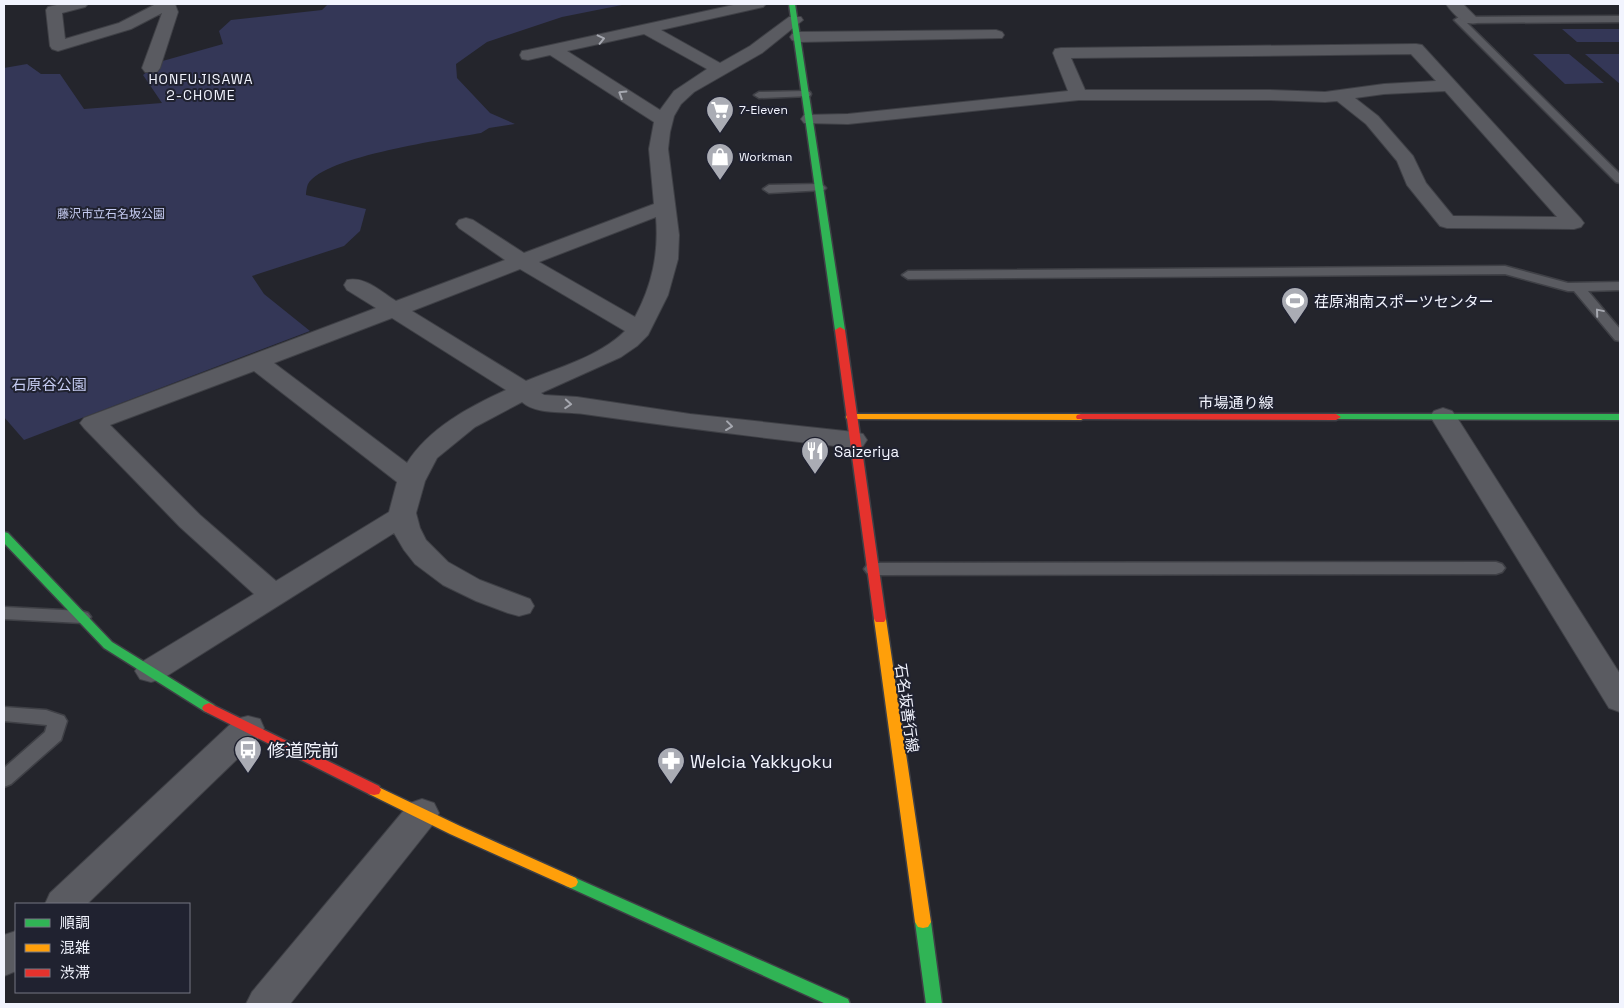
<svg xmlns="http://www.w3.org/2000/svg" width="1624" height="1008" viewBox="0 0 1624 1008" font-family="'Space Grotesk','Noto Sans JP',sans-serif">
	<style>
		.green { fill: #343757 }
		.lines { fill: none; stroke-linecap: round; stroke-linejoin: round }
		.lane-casing { stroke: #3f4046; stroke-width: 3 }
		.street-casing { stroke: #3f4046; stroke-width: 2 }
		.fast-casing { stroke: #3f4046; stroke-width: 3 }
		.slow-casing { stroke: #3f4046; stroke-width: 3 }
		.jam-casing { stroke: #3f4046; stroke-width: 3 }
		.lane { fill: #5a5b61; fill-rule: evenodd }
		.street { fill: #5a5b61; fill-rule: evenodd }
		.fast { fill: #30b455; fill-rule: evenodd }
		.slow { fill: #ff9f0a; fill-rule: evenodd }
		.jam { fill: #e5322d; fill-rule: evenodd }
		.oneway { stroke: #a6a8b0 }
		.labels { text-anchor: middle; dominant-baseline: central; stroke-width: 4; stroke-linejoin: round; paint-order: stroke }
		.far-poi-label { font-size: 12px; fill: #f2f4fe; stroke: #202230; text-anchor: start }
		.far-park-label { font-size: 12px; fill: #c5cbf1; stroke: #202230 }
		.far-neighbourhood-label { font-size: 14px; letter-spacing: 1px; fill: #f2f4fe; stroke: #202230 }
		.poi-label { font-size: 15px; fill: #f2f4fe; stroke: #202230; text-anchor: start }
		.park-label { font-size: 15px; fill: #c5cbf1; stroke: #202230 }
		.street-label { font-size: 15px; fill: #f2f4fe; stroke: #202230 }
		.near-poi-label { font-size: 18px; fill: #f2f4fe; stroke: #202230; text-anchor: start }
	</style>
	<rect width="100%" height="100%" fill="#24252c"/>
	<path class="green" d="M328,4H638L622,5L562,17L487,42L456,64L457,78L490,113L515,124L489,128L481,133C448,139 324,156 308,184C307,186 306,192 306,195L366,209L360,231L344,246L252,276L264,294L310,331L24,440L4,417V68L27,64L41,74H60L84,109L162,103L143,75L159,62L223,44L219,31L231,20L322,10Z
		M1562,29H1620V42H1577Z
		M1533,54H1569L1604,83L1565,84Z
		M1585,54H1620V84Z"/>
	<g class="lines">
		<defs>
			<path id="lane" d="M1620,16V22L1467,23L1620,174V183L1616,182L1454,20L1459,17Z
				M806,91L810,92L811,94L810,96L759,98L754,95L759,92Z
				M820,184L824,186L826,188L824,190L769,193L763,189L769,185Z
				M1505,266L1568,283L1620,282V290L1588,291L1620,329V341L1615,340L1574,291H1568L1505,274L908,279L902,275L908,271Z
				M1496,562L1502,564L1505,568L1502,572L1496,574L873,575L867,573L864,569L867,565L873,563Z
				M4,607L82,611L88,613L91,617L88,621L82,623L4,619Z
				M4,707L46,710L64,716L67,721L61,740L11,784L4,787V768L45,732L47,725L4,721Z"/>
			<path id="street" d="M61,4H88L85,7L62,13L65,39L119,23L156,4H175L178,12L160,68L157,72H145L142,68L162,13L131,29L58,51L52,49L50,46L46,10L48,7Z
				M738,4H766L763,7L661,30L720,63L750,46L789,17H801L803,20L762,53L694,92L681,104L674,116L670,132L668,149L679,235L678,259L668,295L648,335L637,346L621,357L541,393L544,395L577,397L690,414L854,432L863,434L867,440L863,446L854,448C764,438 674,427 584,414C564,411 537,415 522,402L475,427L437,458L425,481L416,513L420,528L426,540L448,562L480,580L530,599L534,606L530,613L519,616L508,613L476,601L443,585L415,564L404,550L394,533L162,679L151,682L140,679L135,671L140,663L254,594L180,527L84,428L80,423L84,418L376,308L347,290L344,285L347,280C365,276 381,292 396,301L505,260L459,228L456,224L459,220L466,218L473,220L524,253L654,204L649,149L654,122L550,55L528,60L522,59L520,55L522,51L528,50ZM644,34L707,69L674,91L660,110L567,51ZM656,217C659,254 652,285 635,317L539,262ZM520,269L625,331C599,357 559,367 526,381L412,311ZM392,318L506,390C469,407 429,428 407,463L274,363ZM254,371L397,482L389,512L276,581L200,515L110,425Z
				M1446,4H1463L1479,20L1477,23C1464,26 1453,14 1446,4Z
				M996,30L1002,32L1004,35L1002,38L798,42L792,40L790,37L792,34L798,32Z
				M1416,44L1422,45L1581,219L1584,223L1581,227L1574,229L1447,228L1440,226L1407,185L1397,161L1366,124L1337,101L1325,102L1270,100H1079L848,124L804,123L801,119L804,115L848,114L1068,91L1053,53L1055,49L1061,48ZM1411,54L1436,81L1384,84L1325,92L1270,90H1085L1071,58ZM1445,91L1557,217L1453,216L1426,183L1413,156L1378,116L1355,98L1384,94Z
				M1443,408L1452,411L1456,416L1620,674V712L1609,708L1430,416L1434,411Z
				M248,716L260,719L264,728L260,737L87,904H45L50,893L236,719Z
				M422,799L434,803L439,813L434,823L290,1004H246L252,992L410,803Z
				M16,931V971L4,976V935Z"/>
			<path id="fast" d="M789,4H795L845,330L840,333L835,330Z
				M1336,414H1620V420L1332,419L1331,417L1332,415Z
				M4,532L8,533L112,642L214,705L216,708L214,711L209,713L204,711L104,648L4,543Z
				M571,876L848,999L850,1004H826L566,886L564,882L566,878Z
				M923,916L928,917L931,922L942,1004H926L915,922L918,917Z"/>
			<path id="slow" d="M851,414H1081L1086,417L1081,420L847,419L846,417L847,415Z
				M880,615L884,616L886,619L931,922L928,927L923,928L918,927L915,922L874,619L876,616Z
				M374,785L460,826L576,878L578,882L576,886L571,888L566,886L450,834L369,794L367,790L369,786Z"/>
			<path id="jam" d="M840,327L845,330L886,619L884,622H876L874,619L835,330Z
				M1081,414H1336L1341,417L1336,420L1077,419L1076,417L1077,415Z
				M209,703L379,786L381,790L379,794L374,795L369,794L204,711L202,708L204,705Z"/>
		</defs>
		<use href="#lane" class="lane-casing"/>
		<use href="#street" class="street-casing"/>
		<use href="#fast" class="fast-casing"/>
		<use href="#slow" class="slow-casing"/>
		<use href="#jam" class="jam-casing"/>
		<use href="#lane" class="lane"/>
		<use href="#street" class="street"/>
		<use href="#fast" class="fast"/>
		<use href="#slow" class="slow"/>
		<use href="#jam" class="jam"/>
	</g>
	<defs><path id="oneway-chevron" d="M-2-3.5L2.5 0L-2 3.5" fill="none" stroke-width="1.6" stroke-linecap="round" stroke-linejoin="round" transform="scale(1.25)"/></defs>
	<g class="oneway">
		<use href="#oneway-chevron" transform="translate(601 39) rotate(-13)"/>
		<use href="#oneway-chevron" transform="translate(622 94) rotate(-148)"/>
		<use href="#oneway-chevron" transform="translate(1599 312) rotate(-130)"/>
		<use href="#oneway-chevron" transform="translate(568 404) rotate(4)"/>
		<use href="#oneway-chevron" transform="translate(729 426) rotate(7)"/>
	</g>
	<defs>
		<symbol id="supermarket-pin" viewBox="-11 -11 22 30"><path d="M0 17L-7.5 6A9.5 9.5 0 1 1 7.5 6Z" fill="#aaacb4" stroke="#202230"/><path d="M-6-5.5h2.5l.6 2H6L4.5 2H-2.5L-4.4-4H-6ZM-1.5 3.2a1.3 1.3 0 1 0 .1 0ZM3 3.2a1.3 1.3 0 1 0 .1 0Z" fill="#fff"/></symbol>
		<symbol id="shop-pin" viewBox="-11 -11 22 30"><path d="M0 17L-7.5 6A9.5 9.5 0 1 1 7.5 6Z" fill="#aaacb4" stroke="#202230"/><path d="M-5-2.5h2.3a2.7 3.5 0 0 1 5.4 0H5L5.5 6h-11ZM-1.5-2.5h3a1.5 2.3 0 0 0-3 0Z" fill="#fff"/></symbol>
		<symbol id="stadium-pin" viewBox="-11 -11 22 30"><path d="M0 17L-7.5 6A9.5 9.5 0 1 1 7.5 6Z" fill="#aaacb4" stroke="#202230"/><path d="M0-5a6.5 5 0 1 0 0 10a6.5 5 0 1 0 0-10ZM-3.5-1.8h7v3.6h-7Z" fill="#fff"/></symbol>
		<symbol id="restaurant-pin" viewBox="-11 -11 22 30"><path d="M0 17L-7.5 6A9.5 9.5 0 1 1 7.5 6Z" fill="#aaacb4" stroke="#202230"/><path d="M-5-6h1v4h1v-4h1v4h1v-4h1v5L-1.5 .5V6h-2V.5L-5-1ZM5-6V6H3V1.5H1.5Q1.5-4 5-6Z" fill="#fff"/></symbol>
		<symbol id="bus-pin" viewBox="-11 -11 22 30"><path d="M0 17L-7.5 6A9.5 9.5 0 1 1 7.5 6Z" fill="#aaacb4" stroke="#202230"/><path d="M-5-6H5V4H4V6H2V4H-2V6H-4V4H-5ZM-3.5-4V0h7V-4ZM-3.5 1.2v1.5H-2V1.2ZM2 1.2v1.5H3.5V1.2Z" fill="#fff"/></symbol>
		<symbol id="pharmacy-pin" viewBox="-11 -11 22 30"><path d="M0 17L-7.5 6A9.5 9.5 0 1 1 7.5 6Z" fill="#aaacb4" stroke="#202230"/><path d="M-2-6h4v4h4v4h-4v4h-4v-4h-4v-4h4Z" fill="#fff"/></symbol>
	</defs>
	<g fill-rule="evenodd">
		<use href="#supermarket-pin" x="704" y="94" width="32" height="43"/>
		<use href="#shop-pin" x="704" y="141" width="32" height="43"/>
		<use href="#stadium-pin" x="1279" y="285" width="32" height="43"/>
		<use href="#restaurant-pin" x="799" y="435" width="32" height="43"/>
		<use href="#bus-pin" x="232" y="734" width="32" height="43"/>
		<use href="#pharmacy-pin" x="655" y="745" width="32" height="43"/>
	</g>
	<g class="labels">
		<g class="far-poi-label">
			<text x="739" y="110">7-Eleven</text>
			<text x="739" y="157">Workman</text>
		</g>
		<g class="far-park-label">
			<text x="111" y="214">藤沢市立石名坂公園</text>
		</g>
		<g class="far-neighbourhood-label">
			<text x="201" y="79">HONFUJISAWA<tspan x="201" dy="16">2-CHOME</tspan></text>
		</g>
		<g class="poi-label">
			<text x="1314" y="301">荏原湘南スポーツセンター</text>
			<text x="834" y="451">Saizeriya</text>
		</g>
		<g class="park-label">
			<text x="49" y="384">石原谷公園</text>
		</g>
		<g class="street-label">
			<text x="1236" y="402">市場通り線</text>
			<text transform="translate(907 708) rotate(82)">石名坂善行線</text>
		</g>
		<g class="near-poi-label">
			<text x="267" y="750">修道院前</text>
			<text x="690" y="761">Welcia Yakkyoku</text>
		</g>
	</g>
	<rect width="1624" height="1008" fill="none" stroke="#f2f4fe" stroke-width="10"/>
	<rect x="15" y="903" width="175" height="90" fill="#202230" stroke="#747682"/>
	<rect x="25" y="919" width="25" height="8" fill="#30b455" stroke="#747682"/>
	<text x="60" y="928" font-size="15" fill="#f2f4fe">順調</text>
	<rect x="25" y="944" width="25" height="8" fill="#ff9f0a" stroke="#747682"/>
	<text x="60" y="953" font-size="15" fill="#f2f4fe">混雑</text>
	<rect x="25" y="969" width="25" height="8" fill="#e5322d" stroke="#747682"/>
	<text x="60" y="978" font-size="15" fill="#f2f4fe">渋滞</text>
</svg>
